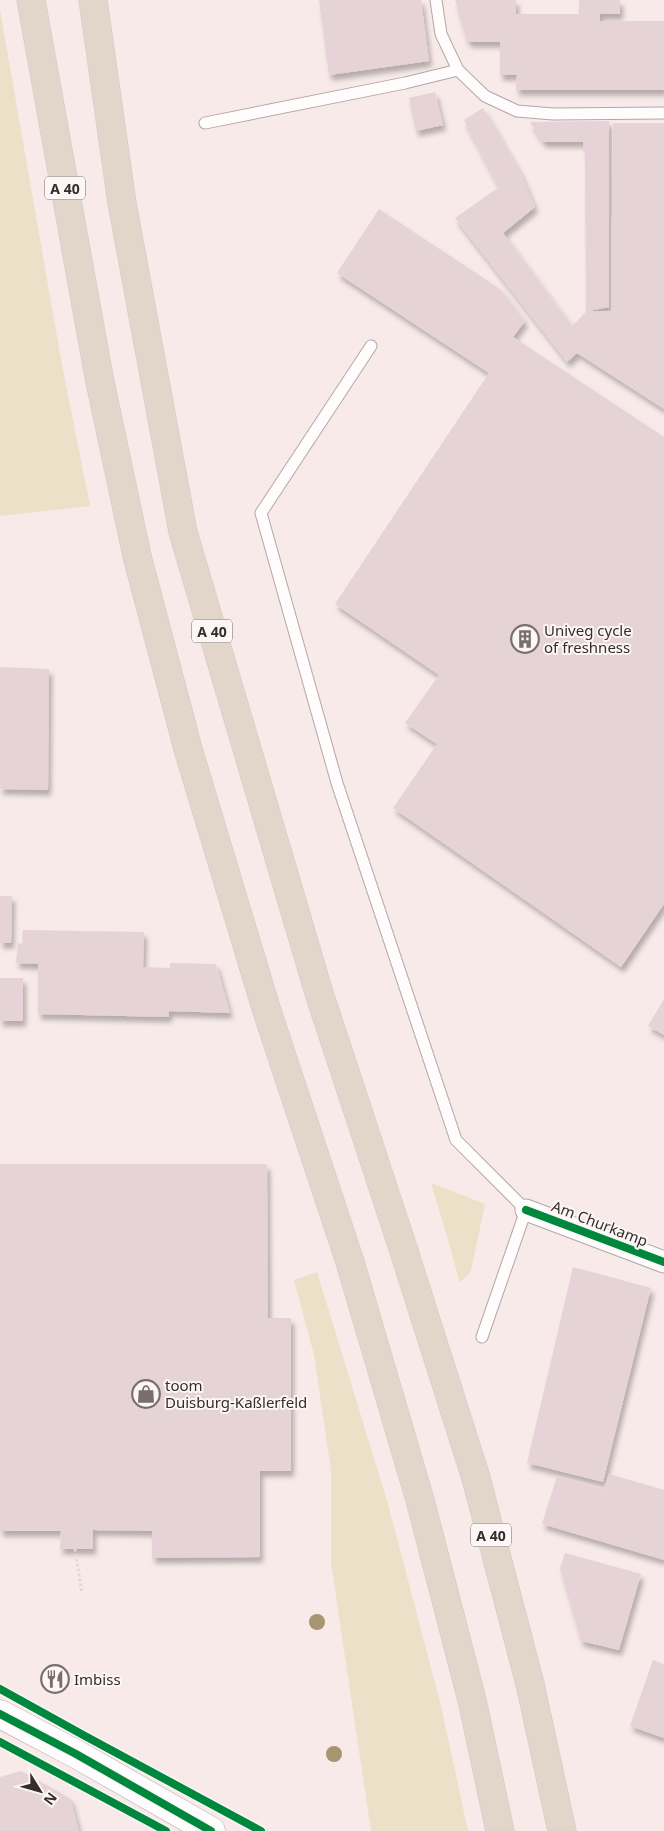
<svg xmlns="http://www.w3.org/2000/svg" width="664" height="1831" viewBox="0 0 664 1831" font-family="'Noto Sans',sans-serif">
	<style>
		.green { fill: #ede0c8 }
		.building { fill: #e5d3d7; filter: url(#shadow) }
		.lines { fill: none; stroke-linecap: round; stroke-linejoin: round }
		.service-casing { stroke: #b2a8a7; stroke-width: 13 }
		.minor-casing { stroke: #b2a8a7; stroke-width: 23 }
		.tertiary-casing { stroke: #b2a8a7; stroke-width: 29 }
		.motorway-casing { stroke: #cfcac9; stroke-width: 29 }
		.path { stroke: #dedada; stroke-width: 3; stroke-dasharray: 2.5 2.5; stroke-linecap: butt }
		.service { stroke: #fefcfc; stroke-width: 11 }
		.minor { stroke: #fefcfc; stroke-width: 21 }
		.tertiary { stroke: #fefcfc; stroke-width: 28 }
		.motorway { stroke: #e2d5c9; stroke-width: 28 }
		.cycleway-casing { stroke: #fcf7f6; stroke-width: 11 }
		.cycleway { stroke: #00873e; stroke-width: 8 }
		.tree { fill: #a69570 }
		.labels { text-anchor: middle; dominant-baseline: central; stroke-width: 4; stroke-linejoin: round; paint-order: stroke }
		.shield { fill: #fcf7f6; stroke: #716968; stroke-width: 1 }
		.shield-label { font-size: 14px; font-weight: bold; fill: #352c2b }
		.poi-label { font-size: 15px; fill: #352c2b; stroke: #fcf7f6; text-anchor: start }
		.street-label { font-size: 15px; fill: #352c2b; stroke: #fcf7f6 }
	</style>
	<defs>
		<filter id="shadow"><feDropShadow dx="3" dy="5.5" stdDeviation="2.5" flood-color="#0004"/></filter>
	</defs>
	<rect width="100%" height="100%" fill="#f7eae8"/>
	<path class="green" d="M0,10L62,365L90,506L0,516Z
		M431,1183L485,1204L471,1271L460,1283L446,1233Z
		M317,1272L388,1504L441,1706L468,1831H371L331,1563V1470L314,1355L294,1280Z"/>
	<path class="building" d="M319,0H421L429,61L329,75Z
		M455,0H516V14H579V0H620V14H600V21H664V90H516L517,75H500V42H469L466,38Z
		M435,92L443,125L416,131L409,98Z
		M483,108L520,172L535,207L503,233L572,326L586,312L585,155L583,142H543L530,122L609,121V307L588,311H611L613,123H664V409L577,353L567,362L455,218L499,187L464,120Z
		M379,209L500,289L525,321L513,337L664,437V904L621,967L393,808L437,744L405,723L439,675L335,604L489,373L337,273Z
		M0,667L49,669L48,790L0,789Z
		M0,896H12L11,943H0Z
		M23,930L144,932L143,967L170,968V963L216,964L230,1013L169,1011V1017L38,1014V964L16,963L18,943L22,944Z
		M0,978H23V1021H0Z
		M664,999V1035L648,1026Z
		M0,1164H267L268,1318H291V1471H260V1557L152,1558V1531L93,1530V1549H60L61,1531H0Z
		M573,1267L651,1288L603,1482L527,1463Z
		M609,1474L664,1490V1560L542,1524L557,1476L604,1489Z
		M565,1553L641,1574L619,1650L581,1641L560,1568Z
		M653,1660L664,1664V1738L630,1726Z
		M21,1771L70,1798L79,1831H0V1777Z"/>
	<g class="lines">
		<defs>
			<path id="service" d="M436,0L441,34L458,70L485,96L517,111L553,114L664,113
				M205,123L405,83L458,70
				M371,346L261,513L337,783L456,1140L526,1210L482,1337"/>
			<path id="minor" d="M526,1210L664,1262"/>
			<path id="tertiary" d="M0,1714L76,1754L211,1831"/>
			<path id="motorway" d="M31,0L99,377L137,556L188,749L266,1008L350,1262L420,1500L472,1700L500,1831
				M93,0L122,203L183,532L319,993L402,1245L476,1478L530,1684L562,1831"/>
		</defs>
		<use href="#service" class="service-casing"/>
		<use href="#minor" class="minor-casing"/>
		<use href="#tertiary" class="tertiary-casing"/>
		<use href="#motorway" class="motorway-casing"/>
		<path class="path" d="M75,1549L82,1594"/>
		<use href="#service" class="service"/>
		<use href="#minor" class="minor"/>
		<use href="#tertiary" class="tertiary"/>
		<use href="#motorway" class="motorway"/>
		<defs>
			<path id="cycleway" d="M526,1210L664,1262
				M0,1689L85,1736L261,1831
				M0,1714L76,1754L211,1831
				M0,1742L166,1831"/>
		</defs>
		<use href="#cycleway" class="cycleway-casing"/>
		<use href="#cycleway" class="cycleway"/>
	</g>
	<g class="tree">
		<circle cx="317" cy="1622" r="8"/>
		<circle cx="334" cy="1754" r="8"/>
	</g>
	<defs>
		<symbol id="building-ring" viewBox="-11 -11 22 22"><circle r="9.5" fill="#fcf7f6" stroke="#796e6d" stroke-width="1.5"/><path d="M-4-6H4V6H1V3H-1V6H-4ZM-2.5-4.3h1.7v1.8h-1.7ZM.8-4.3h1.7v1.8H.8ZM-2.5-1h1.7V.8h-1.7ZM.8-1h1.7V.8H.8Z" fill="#796e6d"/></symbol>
		<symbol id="shop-ring" viewBox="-11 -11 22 22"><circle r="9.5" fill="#fcf7f6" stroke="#796e6d" stroke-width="1.5"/><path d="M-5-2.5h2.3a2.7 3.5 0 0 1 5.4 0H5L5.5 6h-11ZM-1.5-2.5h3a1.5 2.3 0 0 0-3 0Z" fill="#796e6d"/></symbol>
		<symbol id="restaurant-ring" viewBox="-11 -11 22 22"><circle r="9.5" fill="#fcf7f6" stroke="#796e6d" stroke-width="1.5"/><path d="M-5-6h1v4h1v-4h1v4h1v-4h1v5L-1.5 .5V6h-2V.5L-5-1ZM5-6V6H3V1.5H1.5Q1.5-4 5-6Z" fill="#796e6d"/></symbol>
	</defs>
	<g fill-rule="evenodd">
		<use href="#building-ring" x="509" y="623" width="32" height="32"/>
		<use href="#shop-ring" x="130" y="1378" width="32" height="32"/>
		<use href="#restaurant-ring" x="39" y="1663" width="32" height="32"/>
	</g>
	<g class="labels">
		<g class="shield">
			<rect x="45" y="176.5" width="40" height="23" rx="4"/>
			<rect x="192" y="619.5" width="40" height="23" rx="4"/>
			<rect x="471" y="1523.5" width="40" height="23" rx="4"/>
		</g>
		<g class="shield-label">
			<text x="65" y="188">A 40</text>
			<text x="212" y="631">A 40</text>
			<text x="491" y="1535">A 40</text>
		</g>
		<g class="poi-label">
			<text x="544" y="630">Univeg cycle<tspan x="544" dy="17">of freshness</tspan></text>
			<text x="165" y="1385">toom<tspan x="165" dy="17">Duisburg-Kaßlerfeld</tspan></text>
			<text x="74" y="1679">Imbiss</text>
		</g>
		<g class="street-label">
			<text transform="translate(600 1223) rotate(21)">Am Churkamp</text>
		</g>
	</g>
	<g transform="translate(40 1791) rotate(127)" stroke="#fcf7f6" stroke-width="4" paint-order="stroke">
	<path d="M0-4L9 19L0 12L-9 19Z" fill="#352c2b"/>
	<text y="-8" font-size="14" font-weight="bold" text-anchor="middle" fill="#352c2b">N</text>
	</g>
</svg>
